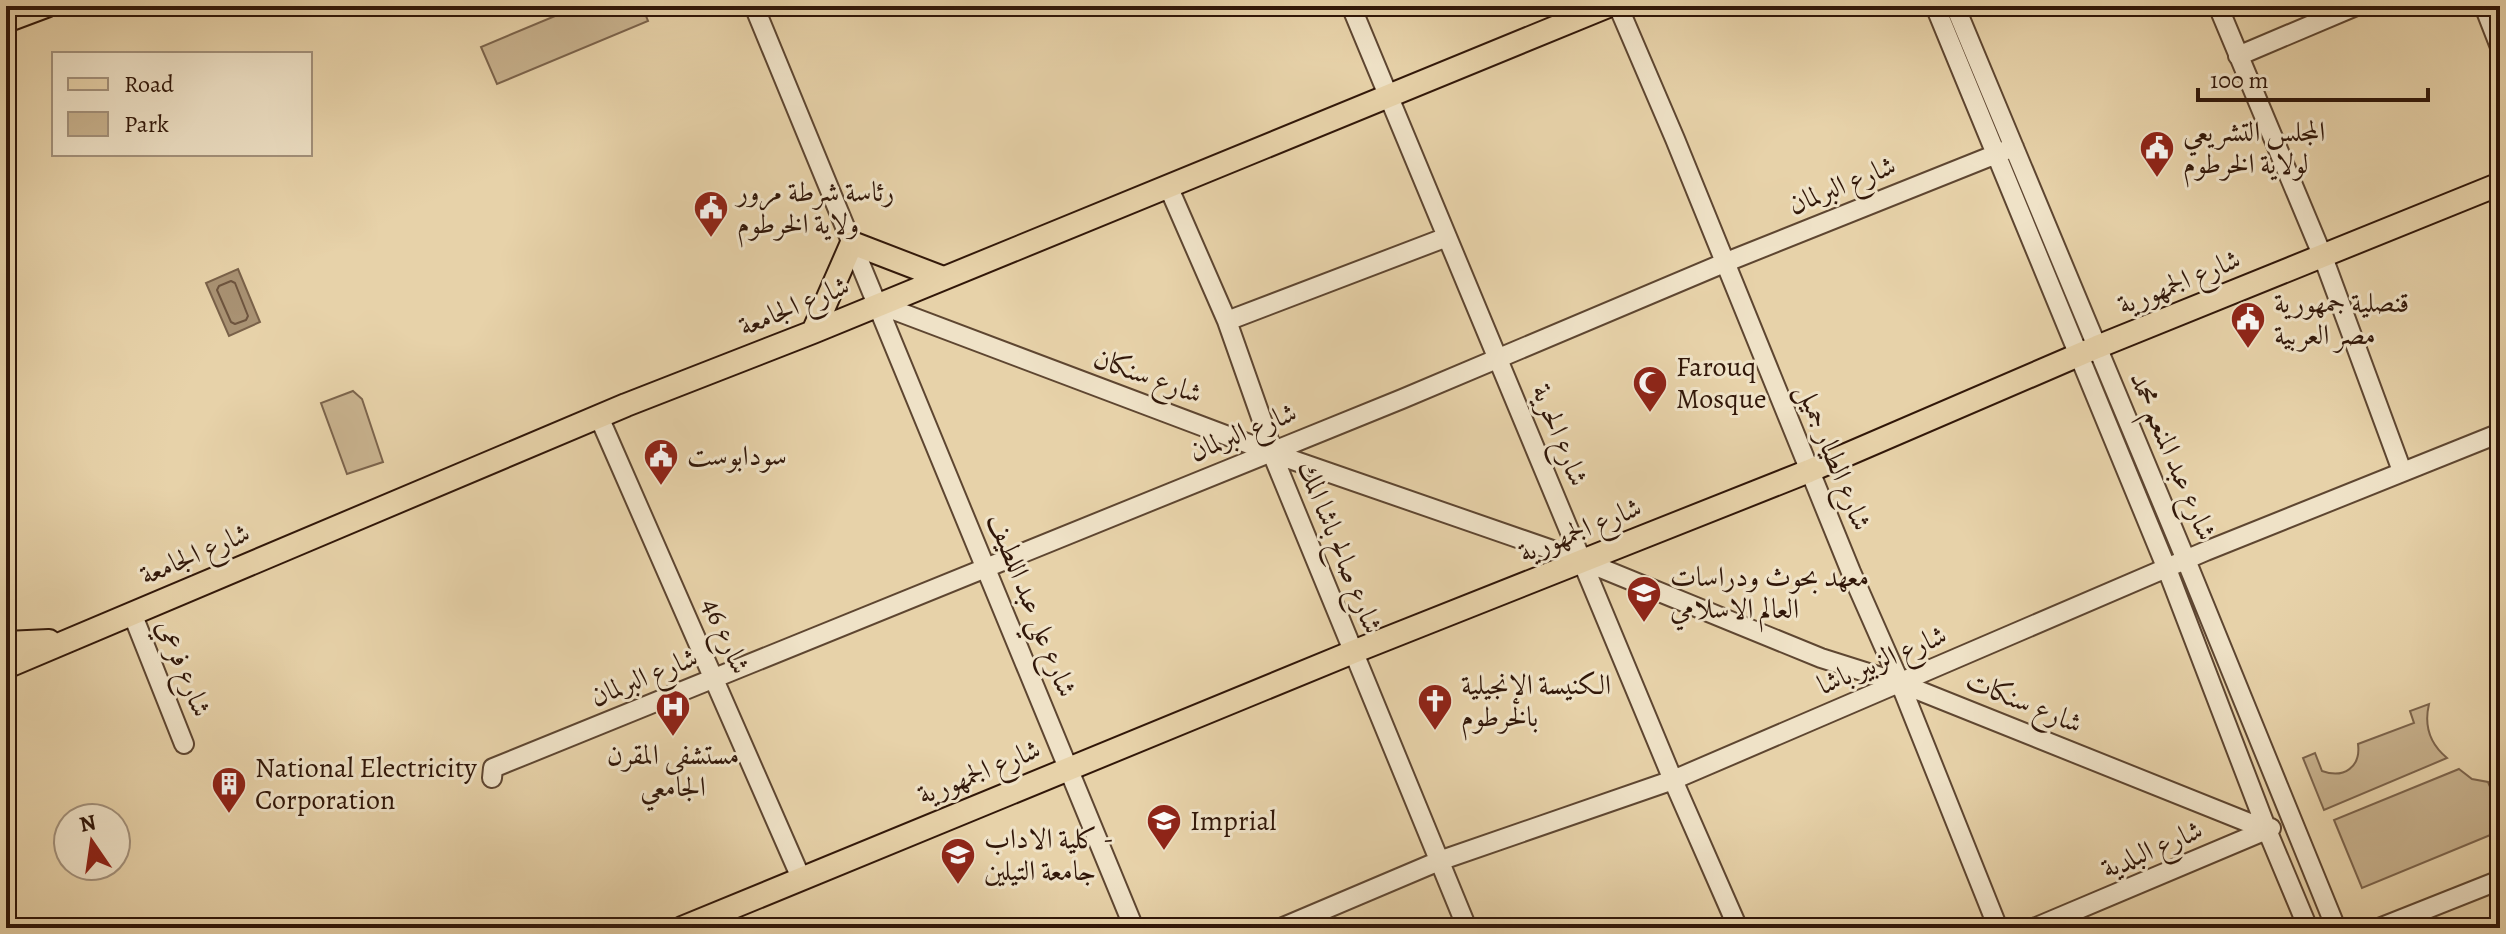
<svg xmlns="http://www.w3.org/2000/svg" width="2506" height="934" viewBox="0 0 2506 934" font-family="Alegreya,Amiri,serif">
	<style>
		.green { fill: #c8b28e; stroke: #7c644c; stroke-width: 2 }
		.water { fill: #a99273; stroke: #796149; stroke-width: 2 }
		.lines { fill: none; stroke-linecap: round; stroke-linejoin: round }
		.shore { stroke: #6d543e; stroke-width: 2 }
		.minor-casing { stroke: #5e4631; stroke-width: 22 }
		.major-casing { stroke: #311709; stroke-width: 26 }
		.minor { stroke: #efe2c7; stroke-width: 18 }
		.major { stroke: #e7d2a9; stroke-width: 22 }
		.labels { text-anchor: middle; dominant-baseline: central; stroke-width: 6; stroke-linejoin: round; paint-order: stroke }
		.poi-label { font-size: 28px; fill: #311709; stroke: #efe2c7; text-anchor: start }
		.street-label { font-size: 28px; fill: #311709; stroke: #efe2c7 }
	</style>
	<rect width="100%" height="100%" fill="#e7d2a9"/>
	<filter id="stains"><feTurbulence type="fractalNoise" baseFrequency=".0025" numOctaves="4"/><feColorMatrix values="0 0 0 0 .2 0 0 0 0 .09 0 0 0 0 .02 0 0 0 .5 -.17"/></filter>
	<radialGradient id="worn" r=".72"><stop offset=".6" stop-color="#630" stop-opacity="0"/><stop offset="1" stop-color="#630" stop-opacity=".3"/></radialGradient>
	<path class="green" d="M579,6H642L648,21L497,84L481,47Z
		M353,391L362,399L383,462L347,474L321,403Z
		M2429,704C2424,725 2430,744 2447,758L2324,810L2303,758L2315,753L2322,771C2344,779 2361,767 2358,744L2414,723L2410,711Z
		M2459,769L2472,779L2488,782L2500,810V831L2362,888L2334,820Z"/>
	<path class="water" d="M238,269L260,322L229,336L206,283Z"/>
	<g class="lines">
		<path class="shore" d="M231,281L235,283L248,316L246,320L235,324L231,322L217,290L219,286Z"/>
		<defs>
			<path id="minor" d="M754,6L1134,928
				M1351,6L1673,780L1738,928
				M1618,6L1675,139L1851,572L1900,683L1998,928
				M1935,6L2167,569L2267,830L2308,928
				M1955,6L2186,560L2336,928
				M2218,6L2323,257L2402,471
				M2484,6L2500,47
				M2238,56L2356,6
				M1168,186L1227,321L1270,443L1271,451L1467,928
				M878,304L1281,456L1581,560L1821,658L1900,683L2267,830
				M1227,321L1447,237
				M599,417L801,878
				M132,613L184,744
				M492,778L493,768L1402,399L1724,263L2014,147
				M1281,928L1439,861L1673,780L2206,551L2500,433
				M2034,928L2271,828
				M2379,928L2500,880"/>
			<path id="major" d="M6,21L46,6
				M813,332L852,243L943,278
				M6,643L49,641
				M6,667L626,405L813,332L1608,6
				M682,928L1353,652L1809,471L2097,347L2500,184"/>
		</defs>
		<use href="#minor" class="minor-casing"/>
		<use href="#major" class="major-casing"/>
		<use href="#minor" class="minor"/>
		<use href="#major" class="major"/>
	</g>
	<defs>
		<symbol id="civic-pin" viewBox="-11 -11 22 30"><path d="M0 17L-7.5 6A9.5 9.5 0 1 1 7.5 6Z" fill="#8f2418" stroke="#efe2c7"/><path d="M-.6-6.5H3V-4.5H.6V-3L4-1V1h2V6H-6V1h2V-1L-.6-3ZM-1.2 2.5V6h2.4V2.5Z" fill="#fff"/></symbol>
		<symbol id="mosque-pin" viewBox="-11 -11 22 30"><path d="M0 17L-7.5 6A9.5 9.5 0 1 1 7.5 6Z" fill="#8f2418" stroke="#efe2c7"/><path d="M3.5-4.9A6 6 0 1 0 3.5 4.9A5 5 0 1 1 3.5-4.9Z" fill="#fff"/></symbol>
		<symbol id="university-pin" viewBox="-11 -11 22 30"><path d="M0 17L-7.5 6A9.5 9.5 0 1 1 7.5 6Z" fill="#8f2418" stroke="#efe2c7"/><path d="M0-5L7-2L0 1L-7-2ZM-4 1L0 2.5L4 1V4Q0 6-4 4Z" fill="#fff"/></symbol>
		<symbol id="church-pin" viewBox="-11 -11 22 30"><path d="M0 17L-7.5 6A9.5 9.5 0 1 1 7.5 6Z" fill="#8f2418" stroke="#efe2c7"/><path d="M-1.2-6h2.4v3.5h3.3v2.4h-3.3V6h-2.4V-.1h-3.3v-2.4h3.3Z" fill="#fff"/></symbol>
		<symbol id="hospital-pin" viewBox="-11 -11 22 30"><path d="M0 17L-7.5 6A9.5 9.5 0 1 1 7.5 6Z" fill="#8f2418" stroke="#efe2c7"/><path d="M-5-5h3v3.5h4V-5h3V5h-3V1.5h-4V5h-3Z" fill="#fff"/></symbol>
		<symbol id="building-pin" viewBox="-11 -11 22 30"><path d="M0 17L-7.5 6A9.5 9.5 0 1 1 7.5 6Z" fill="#8f2418" stroke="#efe2c7"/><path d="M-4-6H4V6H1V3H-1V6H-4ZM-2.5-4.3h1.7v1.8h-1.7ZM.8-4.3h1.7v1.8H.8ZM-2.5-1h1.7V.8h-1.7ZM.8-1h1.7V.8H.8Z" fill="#fff"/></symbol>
	</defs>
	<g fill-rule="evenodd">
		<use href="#civic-pin" x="2137" y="128" width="40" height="54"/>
		<use href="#civic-pin" x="691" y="188" width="40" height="54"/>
		<use href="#civic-pin" x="2228" y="299" width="40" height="54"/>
		<use href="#mosque-pin" x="1630" y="363" width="40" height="54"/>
		<use href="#civic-pin" x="641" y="436" width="40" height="54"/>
		<use href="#university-pin" x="1624" y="573" width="40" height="54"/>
		<use href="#church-pin" x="1415" y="681" width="40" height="54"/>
		<use href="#hospital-pin" x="653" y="687" width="40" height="54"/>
		<use href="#building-pin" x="209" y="764" width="40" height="54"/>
		<use href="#university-pin" x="1144" y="801" width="40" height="54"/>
		<use href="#university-pin" x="938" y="835" width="40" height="54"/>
	</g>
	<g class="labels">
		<g class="poi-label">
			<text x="2183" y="132">المجلس التشريعي<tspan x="2183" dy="32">لولاية الخرطوم</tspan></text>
			<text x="737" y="192">رئاسة شرطة مرور<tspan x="737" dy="32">ولاية الخرطوم</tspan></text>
			<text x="2274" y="303">قنصلية جمهورية<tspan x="2274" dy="32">مصر العربية</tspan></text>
			<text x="1676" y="367">Farouq<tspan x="1676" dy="32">Mosque</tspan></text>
			<text x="687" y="456">سودابوست</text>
			<text x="1670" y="577">معهد بحوث ودراسات<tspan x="1670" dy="32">العالم الاسلامي</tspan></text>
			<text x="1461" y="685">الكنيسة الإنجيلية<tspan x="1461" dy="32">بالخرطوم</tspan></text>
			<text x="673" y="755" text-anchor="middle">مستشفى المقرن<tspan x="673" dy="32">الجامعي</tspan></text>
			<text x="255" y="768">National Electricity<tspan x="255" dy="32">Corporation</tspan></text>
			<text x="1190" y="821">Imprial</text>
			<text x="984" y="839">كلية الاداب -<tspan x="984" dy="32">جامعة التيلين</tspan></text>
		</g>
		<g class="street-label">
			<text transform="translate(1842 185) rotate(-22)">شارع البرلمان</text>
			<text transform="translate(2179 282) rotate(-22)">شارع الجمهورية</text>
			<text transform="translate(794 306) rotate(-22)">شارع الجامعة</text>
			<text transform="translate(1148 376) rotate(20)">شارع سنكان</text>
			<text transform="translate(1243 432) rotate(-22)">شارع البرلمان</text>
			<text transform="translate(1560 435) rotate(68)">شارع الحرية</text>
			<text transform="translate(2173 456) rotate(67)">شارع عبد المنعم محمد</text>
			<text transform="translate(1834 457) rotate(68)">شارع الطيار جميل</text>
			<text transform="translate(1580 530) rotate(-22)">شارع الجمهورية</text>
			<text transform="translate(1340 547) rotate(68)">شارع صالح باشا المك</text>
			<text transform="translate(195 554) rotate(-23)">شارع الجامعة</text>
			<text transform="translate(1032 605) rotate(68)">شارع علي عبد اللطيف</text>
			<text transform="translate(726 636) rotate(66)">شارع 46</text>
			<text transform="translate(1882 660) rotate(-23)">شارع الزبير باشا</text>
			<text transform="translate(184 668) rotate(68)">شارع فرعي</text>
			<text transform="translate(644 677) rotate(-22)">شارع البرلمان</text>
			<text transform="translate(2024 702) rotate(22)">شارع سنكات</text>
			<text transform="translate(979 772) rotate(-22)">شارع الجمهورية</text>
			<text transform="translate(2152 849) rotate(-23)">شارع البلدية</text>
		</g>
	</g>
	<rect width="2506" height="934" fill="none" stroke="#e7d2a9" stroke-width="32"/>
	<rect x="8" y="8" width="2490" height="918" fill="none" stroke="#311709" stroke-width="4"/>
	<rect x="16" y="16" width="2474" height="902" fill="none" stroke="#311709" stroke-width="2"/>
	<rect x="52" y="52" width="260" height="104" fill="#efe2c7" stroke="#a3917b" stroke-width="2"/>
	<rect x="68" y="78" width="40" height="12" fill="#e7d2a9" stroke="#a3917b" stroke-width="2"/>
	<text x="124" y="92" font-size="24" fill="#311709">Road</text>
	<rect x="68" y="112" width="40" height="24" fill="#c8b28e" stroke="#a3917b" stroke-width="2"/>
	<text x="124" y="132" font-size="24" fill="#311709">Park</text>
	<g transform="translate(92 842) rotate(347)"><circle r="38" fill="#efe2c7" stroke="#a3917b" stroke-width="2"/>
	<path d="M0-6L14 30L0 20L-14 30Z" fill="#8f2418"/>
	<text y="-12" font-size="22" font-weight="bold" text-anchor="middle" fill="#311709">N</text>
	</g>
	<path d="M2198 88v12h230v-12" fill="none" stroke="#311709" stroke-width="4"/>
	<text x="2210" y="88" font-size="24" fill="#311709" stroke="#efe2c7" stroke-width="6" paint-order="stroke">100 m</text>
	<rect width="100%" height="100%" filter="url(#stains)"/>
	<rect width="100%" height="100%" fill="url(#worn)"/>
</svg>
